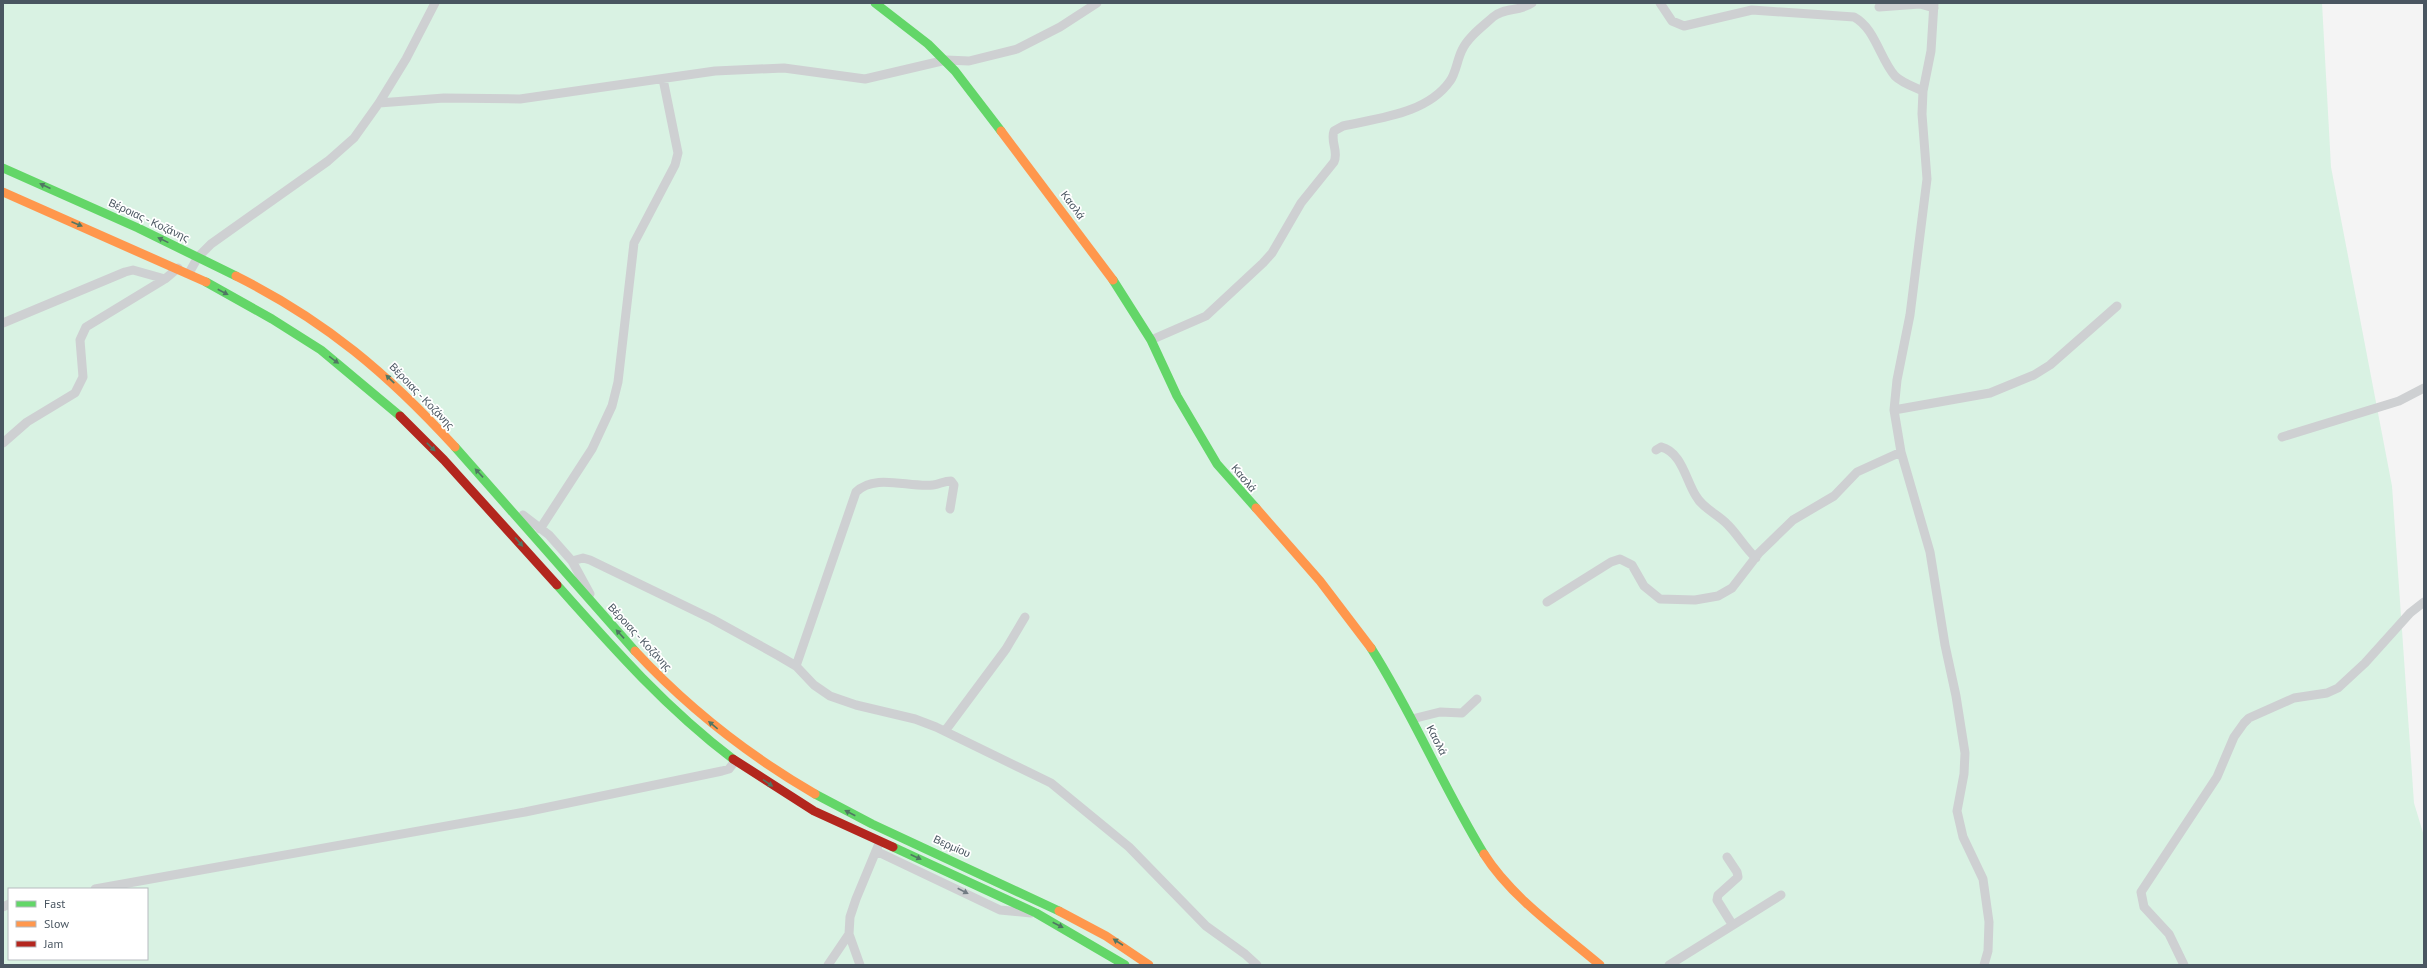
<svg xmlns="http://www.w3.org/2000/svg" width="2427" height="968" viewBox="0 0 2427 968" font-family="'PT Sans',sans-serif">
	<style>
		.park { fill: #d9f2e3; fill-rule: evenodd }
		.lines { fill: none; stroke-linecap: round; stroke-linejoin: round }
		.street { stroke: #ced0d2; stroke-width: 9 }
		.fast { stroke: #63d668; stroke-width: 9 }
		.slow { stroke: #ff974d; stroke-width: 9 }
		.jam { stroke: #b3261e; stroke-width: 9 }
		.oneway { fill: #507663 }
		.oneway2 { fill: #727b83 }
		.labels { text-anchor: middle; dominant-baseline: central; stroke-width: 3.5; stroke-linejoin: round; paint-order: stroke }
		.street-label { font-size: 11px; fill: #4a5661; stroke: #fff }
	</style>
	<rect width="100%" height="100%" fill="#f4f4f4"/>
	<path class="park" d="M3,3H2322L2331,167L2392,486L2414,803L2424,836V965H3ZM9,889H147V959H9Z"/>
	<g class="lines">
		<path class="street" d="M1660,3L1672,21L1684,26L1752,10L1854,17C1875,28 1880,59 1895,76C1902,83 1914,87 1923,91
			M1934,3L1931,51L1923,91L1922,114L1927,179L1910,315L1897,380L1894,410L1901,452L1930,552L1945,645L1956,696L1965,753L1964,774L1957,811L1963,837L1983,879L1989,922L1988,951L1984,965
			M1879,7L1920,4L1934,8
			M379,103L444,98L520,99L715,71L784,68L865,79L946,60L969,61L1017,49L1060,27L1097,3
			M189,273L198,257L211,244L328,161L354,138L379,103L406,59L435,3
			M3,323L125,272L133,270L165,279L178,268
			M1151,340L1206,316L1263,263L1272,253L1301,203L1334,162C1339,151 1330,142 1334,131L1343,126C1378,118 1427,114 1450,81C1456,73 1457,60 1462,50C1468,37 1482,27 1493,17C1504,7 1520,12 1532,3
			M1894,410L1990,393L2034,375L2050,365L2117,306
			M2282,437L2399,401L2424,388
			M3,443L27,422L75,393L83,377L80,340L86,327L165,279
			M1656,450L1661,447C1682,452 1686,481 1696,496C1703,509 1718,514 1728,525C1738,535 1745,548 1756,558
			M523,515L549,535L572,561L590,594
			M540,529L592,449L612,406L618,382L634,243L675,165L678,153L663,79
			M572,561L583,558L590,560L712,619L779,656L796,666L814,685L830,696L856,705L915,719L936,727L1051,783L1129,847L1206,926L1245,954L1257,965
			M1547,602L1611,562L1620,559L1632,565L1644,586L1660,599L1695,600L1718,596L1732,588L1759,553L1793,520L1834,496L1857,472L1901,452
			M796,666L856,492C875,473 909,488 933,485C940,484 944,481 951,481L954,485L950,509
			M1412,719L1440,712L1462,713L1477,699
			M945,731L1006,649L1025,617
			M876,851L1000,910L1031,913
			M1727,857L1737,872L1738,877L1718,895L1717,900L1732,924
			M95,889L525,812L722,771L729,769L735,761
			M3,907L9,904
			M849,934L860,965
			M828,965L849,934L850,917L856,899L878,846
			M1669,965L1781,895
			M2184,965L2169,934L2144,907L2141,892L2217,777L2234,737L2244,723L2249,718L2294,698L2327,693L2338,688L2365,663L2410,613L2424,602"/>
		<path class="fast" d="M875,3L928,44L955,71L1001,131
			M3,168L138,228L236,276
			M1113,280L1151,340L1177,396L1217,464L1256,508
			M206,282L272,319L321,350L400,416
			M455,447L635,651
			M557,585C613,648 666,708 733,759
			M1371,648C1413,714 1443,787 1484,854
			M815,794L872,824L1059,911
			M893,847L1036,913L1125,965"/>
		<path class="slow" d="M1001,131L1113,280
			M3,192L206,282
			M236,276C326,321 388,374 455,447
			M1256,508L1320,581L1371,648
			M635,651C688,708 748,755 815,794
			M1484,854C1511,897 1561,932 1600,965
			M1059,911L1106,936L1149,965"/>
		<path class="jam" d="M400,416L444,460L557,585
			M733,759L814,811L893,847"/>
	</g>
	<defs><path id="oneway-solid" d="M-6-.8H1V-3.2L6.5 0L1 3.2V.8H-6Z"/></defs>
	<g class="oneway">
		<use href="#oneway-solid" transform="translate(45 186) rotate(-156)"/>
		<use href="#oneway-solid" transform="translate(77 224) rotate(23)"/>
		<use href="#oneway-solid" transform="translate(163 240) rotate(-154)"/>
		<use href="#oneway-solid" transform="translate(223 292) rotate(28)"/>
		<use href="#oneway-solid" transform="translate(334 360) rotate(36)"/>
		<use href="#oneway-solid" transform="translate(390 379) rotate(-136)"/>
		<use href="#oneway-solid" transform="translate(431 447) rotate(45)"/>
		<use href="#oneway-solid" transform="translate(479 473) rotate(-133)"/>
		<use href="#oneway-solid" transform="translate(519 542) rotate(49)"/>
		<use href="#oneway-solid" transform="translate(620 634) rotate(-133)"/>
		<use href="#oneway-solid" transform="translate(713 725) rotate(-141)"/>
		<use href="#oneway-solid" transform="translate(768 783) rotate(34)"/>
		<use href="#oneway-solid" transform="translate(850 813) rotate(-153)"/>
		<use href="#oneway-solid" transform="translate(916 857) rotate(25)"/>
		<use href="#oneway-solid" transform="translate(1058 925) rotate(27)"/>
		<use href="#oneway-solid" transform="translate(1118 942) rotate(-147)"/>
	</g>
	<use class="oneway2" href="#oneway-solid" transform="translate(963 891) rotate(27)"/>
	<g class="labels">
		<g class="street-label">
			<text transform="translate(1073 205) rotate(53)">Κασλά</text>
			<text transform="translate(149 220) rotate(25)">Βέροιας - Κοζάνης</text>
			<text transform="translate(422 396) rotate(46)">Βέροιας - Κοζάνης</text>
			<text transform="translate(1244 478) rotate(50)">Κασλά</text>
			<text transform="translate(640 637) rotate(47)">Βέροιας - Κοζάνης</text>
			<text transform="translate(1437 740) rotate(63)">Κασλά</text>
			<text transform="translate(952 846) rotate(24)">Βερμίου</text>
		</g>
	</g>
	<rect width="2427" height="968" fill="none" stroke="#4a5661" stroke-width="8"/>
	<rect x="8" y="888" width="140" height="72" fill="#ffffff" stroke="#b7bbc0"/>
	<rect x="16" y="901" width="20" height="6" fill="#63d668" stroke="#b7bbc0"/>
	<text x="44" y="908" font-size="12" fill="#4a5661">Fast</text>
	<rect x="16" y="921" width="20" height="6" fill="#ff974d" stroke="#b7bbc0"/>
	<text x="44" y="928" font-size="12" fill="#4a5661">Slow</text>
	<rect x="16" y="941" width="20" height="6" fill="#b3261e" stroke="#b7bbc0"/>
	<text x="44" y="948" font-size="12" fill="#4a5661">Jam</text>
</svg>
